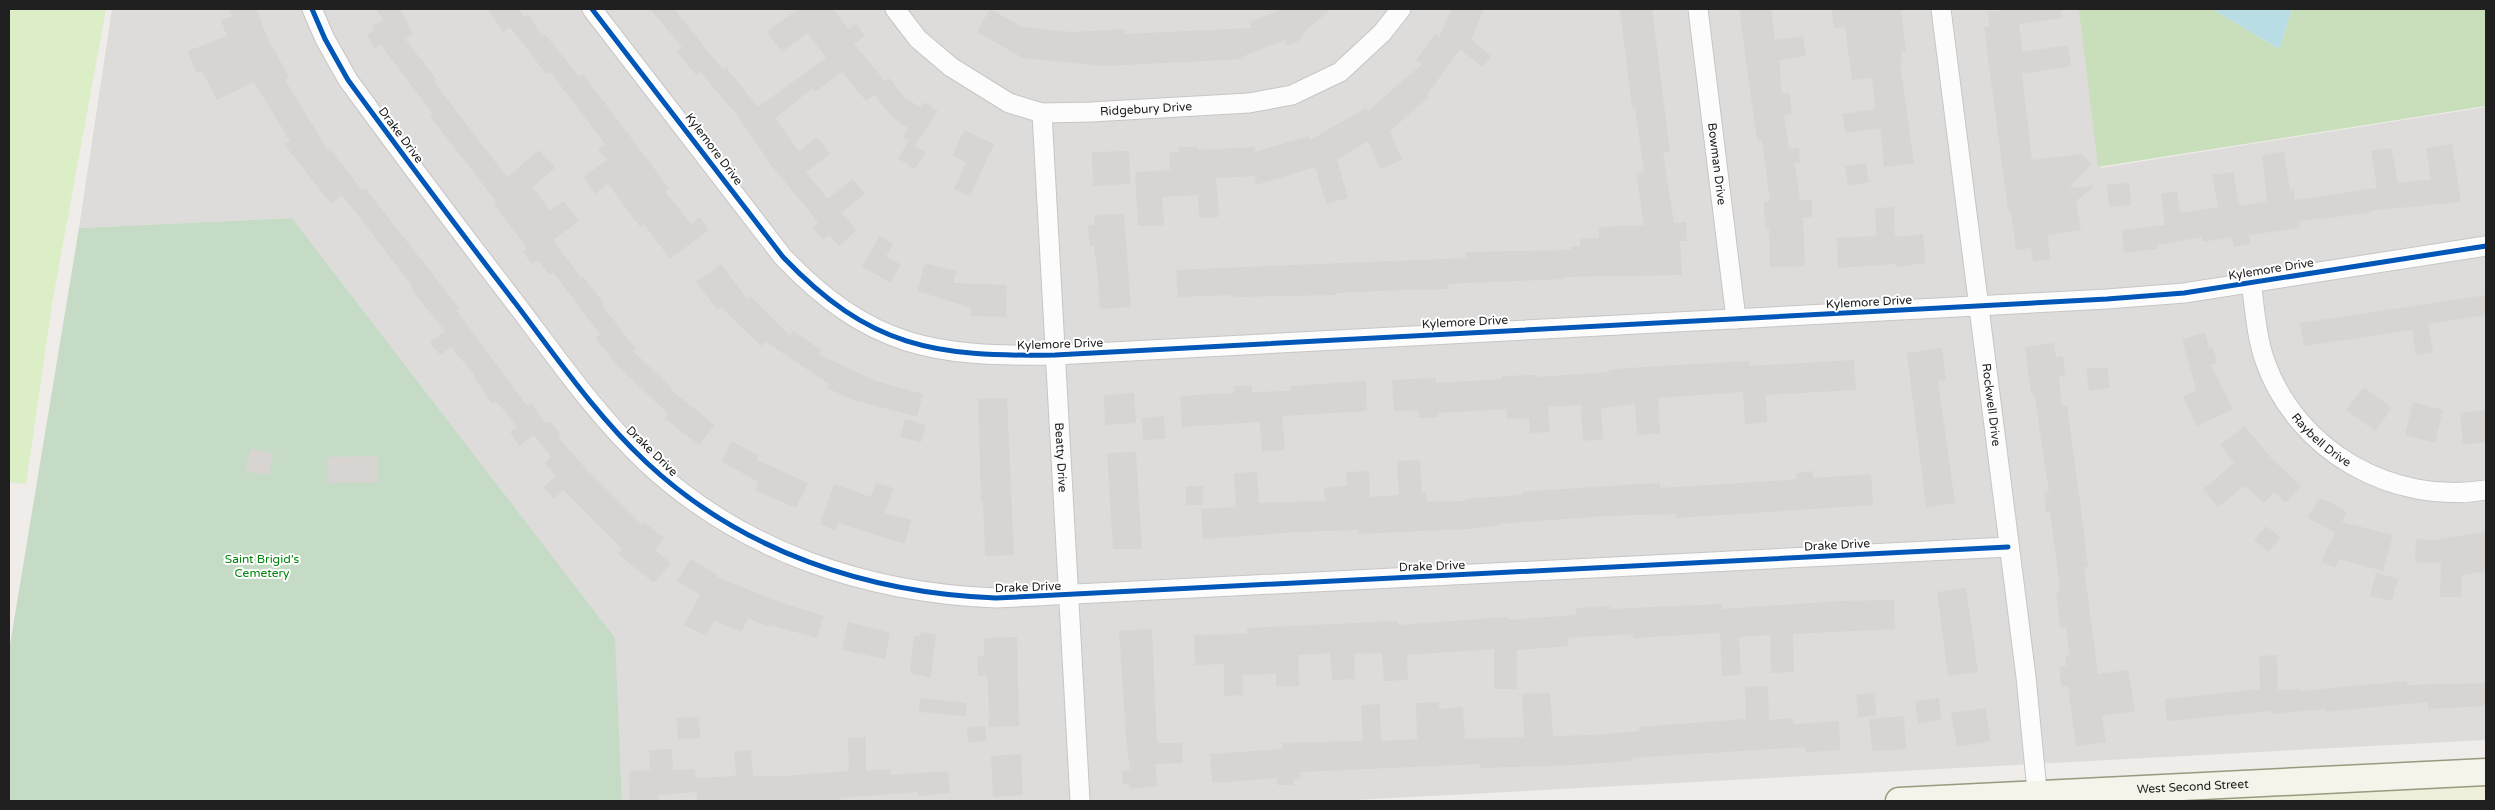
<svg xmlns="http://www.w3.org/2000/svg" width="2495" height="810" viewBox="0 0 2495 810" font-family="'Varela Round',sans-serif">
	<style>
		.residential { fill: #dedcda }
		.farmland { fill: #f0efdb }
		.grass { fill: #dceec5 }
		.forest { fill: #c9dfbb }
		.cemetery { fill: #c6dbc6 }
		.water { fill: #b9dde5 }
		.building { fill: #d7d4d1 }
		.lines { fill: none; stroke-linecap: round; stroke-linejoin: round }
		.street-casing { stroke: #c7c6c5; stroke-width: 21 }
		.secondary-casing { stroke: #99997f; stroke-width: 29 }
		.street { stroke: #fdfcfc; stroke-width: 19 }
		.secondary { stroke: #f4f4eb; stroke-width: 26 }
		.cycleway-casing { stroke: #fff; stroke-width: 8 }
		.cycleway { stroke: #0057b8; stroke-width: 5 }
		.labels { text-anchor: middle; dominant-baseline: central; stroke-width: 4; stroke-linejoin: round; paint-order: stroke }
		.street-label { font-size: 12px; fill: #202020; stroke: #fff }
		.park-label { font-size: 12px; fill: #018609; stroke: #fff }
	</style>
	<rect width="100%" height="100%" fill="#efece9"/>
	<path class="residential" d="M112,9H2080L2100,168L2486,107V740L1336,801H622L614,638L292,218L79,228Z"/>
	<path class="farmland" d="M2486,772V801H2038Z"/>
	<path class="grass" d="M9,9H106L52,304L26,484L9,482Z"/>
	<path class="forest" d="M2079,9H2212L2279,49L2292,9H2486V106L2098,167Z"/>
	<path class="cemetery" d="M292,218L615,638L622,801H9V651L79,228Z"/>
	<path class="water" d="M2212,9H2292L2279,49Z"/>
	<path class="building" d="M229,9H256L272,48L273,47L289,78L285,80L328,150L329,148L362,190L365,188L460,309L457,311L527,406L531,403L546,424L550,421L561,435L558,437L586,469L642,525L644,522L664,538L655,550L671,563L654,583L618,554L622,549L563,490L554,499L543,487L556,476L545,463L551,457L534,435L519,446L510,432L517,427L496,401L492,403L474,378L476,377L451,347L440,355L430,342L445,331L411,289L413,287L342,195L331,204L284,144L290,141L254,82L217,100L202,71L196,73L188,51L227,36L221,20L232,16Z
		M377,9H400L413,34L405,39L437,80L434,82L507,177L539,150L555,168L533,187L550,211L564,201L579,221L553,240L581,278L583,276L604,304L602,305L636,349L633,351L673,389L671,390L715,425L699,445L664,418L668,414L616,364L595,338L600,334L553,272L549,275L538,260L532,264L523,252L527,249L494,204L497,203L430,116L433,114L381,45L374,49L367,34L374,31L372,26L383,20Z
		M488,9H519L525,17L528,14L542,36L545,34L579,77L583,74L669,188L665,191L691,224L700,217L709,230L670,259L644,224L640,227L608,184L595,194L583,177L607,160L598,150L605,144L550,72L546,74L510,27L503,32Z
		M650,9H674L723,70L726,67L758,107L826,58L807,33L782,52L767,32L798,9H833L849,29L856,24L865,36L854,44L885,81L889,78L904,97L921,108L925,102L938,111L915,145L903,137L908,128L893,118L874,95L866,101L842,72L815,92L813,88L775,118L799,151L817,137L830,154L806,172L828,199L852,179L865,194L841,213L857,230L839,246L829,235L823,240L812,228L818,222L771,165L736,114L700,72L696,75L677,51L682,47Z
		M990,9L1023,27L1072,32L1124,29L1125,34L1252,28L1249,22L1283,9H1331L1301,35L1302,39L1287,46L1285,40L1244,56V59L1103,66L1023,58L977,32Z
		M1452,9H1484L1471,39L1491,56L1482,67L1460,49L1427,95L1429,97L1390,131L1402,160L1380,169L1368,141L1337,160L1348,198L1326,204L1315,167L1256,185L1255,176L1216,178L1219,217L1199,218L1198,195L1162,197L1164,225L1138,226L1135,172L1170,170L1169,152H1179V147H1198V150L1255,147V152L1309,136L1310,140L1366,108L1368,111L1422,64L1416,60L1435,34L1439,37Z
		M1620,9H1652L1670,152L1663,153L1674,223L1686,222L1687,241H1680L1682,275L1563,277V279L1448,284L1449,289L1404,290L1336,293V295L1234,297V295L1178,297L1176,270L1466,258L1465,252L1571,250L1570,247L1580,246V239L1599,238V227L1644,225L1636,173L1644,172L1635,108H1632Z
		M1739,9H1771L1775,40L1803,36L1806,56L1779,60L1782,93H1789L1792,114L1784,115L1789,149L1799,148L1800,163H1795L1800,200H1812V217H1803L1805,266L1770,267L1769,228H1765L1764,202L1770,201L1762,141H1757Z
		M1832,9H1901L1906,51L1901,52L1902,62H1900L1914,163L1884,167L1880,128L1845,133L1843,114L1875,109L1872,78L1852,80L1845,27L1834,29Z
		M2017,9H2061L2062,18L2019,24L2023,52L2068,45L2071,66L2022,74L2032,160L2081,154L2092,163L2069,188L2095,186L2076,201L2081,230L2047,235L2051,259L2033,262L2031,248L2016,250L2011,211H2008L1984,27H1989L1988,12Z
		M964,130L994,144L970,196L954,189L966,162L952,156Z
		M909,141L926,153L914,169L898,158Z
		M2452,144L2461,202L2369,211L2370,213L2299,221L2300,228L2249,235L2250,244L2234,247L2232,237L2203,242L2202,237L2157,245V249L2124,253L2122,230L2165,225L2161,194L2177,191L2180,213L2218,207L2212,175L2233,172L2239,206L2267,201L2262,155L2284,152L2290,190L2293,189L2295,200L2377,188L2371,151L2391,148L2398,183L2431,179L2426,148Z
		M1129,151L1130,184L1093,186L1092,152Z
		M1866,163L1869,182L1848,186L1845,166Z
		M2129,183L2131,205L2109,207L2107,185Z
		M1894,207L1895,237L1923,234L1926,263L1896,267V264L1838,268L1837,238L1876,236L1875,208Z
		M1124,214L1131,307L1100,309L1096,256H1095L1094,246H1090L1088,225H1095L1094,215Z
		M880,236L893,244L886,256L901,265L890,283L862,266Z
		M925,263L957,271L953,283L1007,285L1006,317L971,316V308L917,291Z
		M721,264L747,299L750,296L790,336L793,331L821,350L818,354L876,381L923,394L917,417L858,401V402L827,388L829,384L766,342L761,346L721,307L717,310L696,282Z
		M2486,295V315L2428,324L2433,352L2416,355L2412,330L2304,346L2300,323Z
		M2205,333L2209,348L2213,347L2217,363L2211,365L2233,409L2197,426L2183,397L2196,390L2182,339Z
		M2054,343L2056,357L2063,356L2065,375L2059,376L2062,406H2067L2081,508L2088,567H2084L2098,674L2128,670L2135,711L2102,716L2106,742L2076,746L2068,686L2062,687L2059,667L2066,666L2065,656L2069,655L2066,627L2060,628L2056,593H2059V581L2050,512L2046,513L2044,493L2049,492L2034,393L2031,394L2025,347Z
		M1942,348L1946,380L1938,381L1955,503L1926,507L1907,353Z
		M1854,360L1856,390L1766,395L1767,422L1745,424L1743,392L1658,398L1660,433L1637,435L1635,404L1601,408L1603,439L1583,441L1581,405L1548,407L1550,432L1530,433L1529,418L1507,419V409L1437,413V417L1418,418V410L1394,411L1392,380L1436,378V383L1502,379V376L1535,375L1536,377L1609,372V370L1642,367L1749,361L1750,366Z
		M2107,367L2110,388L2089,391L2086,369Z
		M1366,381L1367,411L1282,416L1285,450L1262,451L1260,422L1182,427L1180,396L1234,393V386L1252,385V392L1290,391V386Z
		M2364,387L2392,408L2375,431L2346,410Z
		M1134,393L1136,423L1105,425L1104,395Z
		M1007,398L1014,555L985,556L983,500L981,501L978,399Z
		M2413,402L2443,410L2435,443L2405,435Z
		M2485,410L2486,442L2463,445L2460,413Z
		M1164,416L1166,439L1143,440L1142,418Z
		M905,419L926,425L921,442L900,437Z
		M2245,426L2271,458L2301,486L2285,503L2274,492L2264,503L2245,486L2218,507L2203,489L2234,463L2220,445Z
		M732,441L759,456L757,460L808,483L796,508L755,490L758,482L721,461Z
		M250,449L273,453L269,475L246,471Z
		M1136,452L1142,549H1113L1107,453Z
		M377,456L378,482L328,483V457Z
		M1420,460L1422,493H1426L1427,502L1465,501V499L1522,495V492L1624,485L1660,483V488L1774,481L1797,479L1796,473L1812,471L1813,478L1871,474L1873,505L1676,518V514L1606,516L1498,524V526L1467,529L1358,534L1357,530L1299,532L1203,539L1201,509L1236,507L1234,473L1257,472L1259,503L1325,501L1324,488L1347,486L1346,472L1369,471L1370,497L1399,495L1397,461Z
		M876,483L893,488L885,513L911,520L905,544L838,523L835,530L820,524L834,484L871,497Z
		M1186,486H1203V505H1186Z
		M2318,499H2324L2347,512L2342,522L2393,535L2383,571L2339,559L2335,568L2321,562L2335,533L2308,518Z
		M2266,526L2280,537L2268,552L2254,540Z
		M2486,532V571L2462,575L2461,597H2440L2441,563L2415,562L2416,539L2433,540Z
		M691,559L718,575L717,577L782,603L824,616L817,638L770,625L769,627L748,618L742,632L714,621L706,636L684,625L700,595L677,581Z
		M2376,573L2398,579L2392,601L2370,596Z
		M1966,588L1978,672L1948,676L1937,592Z
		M1894,600L1895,629L1793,634L1794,672L1771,673L1770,635L1739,637L1741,675L1722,676L1720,633L1633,638V634L1568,638V646L1517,650V689H1494V649L1407,655L1408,680L1384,681L1382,653L1354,654L1355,679L1332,680L1330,653L1298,655L1299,686L1276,687V674L1243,675V695L1224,696V664L1195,665L1194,635L1247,634V628L1397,621L1398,625L1508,617V620L1576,615V608L1610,606V609L1721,604L1722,609L1840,601Z
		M848,622L890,633L885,659L842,650Z
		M1152,629L1157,743H1182L1183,763L1155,764L1158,786L1130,789L1129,784L1123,785L1122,771L1130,770L1126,736L1119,631Z
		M920,632L936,634L931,678L910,673L914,636L920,637Z
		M1017,637L1019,726L989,727L988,681L986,676H978L977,657L984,656V638Z
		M2277,655L2278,690L2301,689V691L2407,681V685L2486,683V706L2428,709V702L2325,712V709L2272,714L2271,711L2167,721L2165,699L2260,689L2259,656Z
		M1768,686L1769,720L1793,718V724L1839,721L1840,750L1806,752L1805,747L1631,758V761L1574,765L1480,768V764L1300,772L1301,779L1293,780L1294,785H1277V778L1212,783L1210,754L1282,749V743L1363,741L1361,705L1380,704L1381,741L1417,739L1416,703L1439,702V709L1463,707L1465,739L1524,737L1522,694L1550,693L1553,736L1595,735L1639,731V727L1746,719L1745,687Z
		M1875,693L1876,716L1858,717L1856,695Z
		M920,698L967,703L965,716L919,712Z
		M1939,698L1941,720L1918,723L1915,701Z
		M1985,708L1991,741L1957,747L1951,713Z
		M1904,716L1906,749L1872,751L1869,719Z
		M699,717L700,738L678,739L677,718Z
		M985,726L986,741L968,742L967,727Z
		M866,737V771L890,769V775L948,771L950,793L919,796L918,792L840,798L841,801H697V792L659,795V801H630L629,771L650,770L649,750L672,749L673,770L695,769L696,778L736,776L734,752L751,750L753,776H784L849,771L848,738Z
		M1021,754L1023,795L993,797L991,756Z"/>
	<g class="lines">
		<defs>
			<g id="street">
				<path d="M312,9L325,39L348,80C403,155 459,230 516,304C557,358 596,415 646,462C742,552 867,593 996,598L2008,547"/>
				<path d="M592,9L783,257C870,348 934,357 1055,355L2107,299L2184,293L2486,246"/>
				<path id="s1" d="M895,9L918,39L951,67L1009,103L1042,113L1091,112L1249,103L1292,95L1340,72L1382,33L1401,9"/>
				<path id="s2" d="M1698,9L1736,319"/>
				<path id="s3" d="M1941,9L2026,677L2038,801"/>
				<path id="s4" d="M1042,113L1080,801"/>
				<path id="s5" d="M2251,282C2255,309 2256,335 2265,361C2297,452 2393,505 2486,490"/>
			</g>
			<g id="secondary">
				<path id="s6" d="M1899,801L2486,772"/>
			</g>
		</defs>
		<use href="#street" class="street-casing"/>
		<use href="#secondary" class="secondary-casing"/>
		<use href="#street" class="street"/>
		<use href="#secondary" class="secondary"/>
		<defs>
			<path id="cycleway" d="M312,9L325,39L348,80C403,155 459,230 516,304C557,358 596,415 646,462C742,552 867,593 996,598L2008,547
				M592,9L783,257C870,348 934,357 1055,355L2107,299L2184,293L2486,246"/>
		</defs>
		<use href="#cycleway" class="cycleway-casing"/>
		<use href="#cycleway" class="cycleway"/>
	</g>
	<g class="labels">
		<g class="street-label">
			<text stroke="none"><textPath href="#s1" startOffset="288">Ridgebury Drive</textPath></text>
			<text transform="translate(401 135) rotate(53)">Drake Drive</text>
			<text transform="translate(714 149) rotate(53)">Kylemore Drive</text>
			<text stroke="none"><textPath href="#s2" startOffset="156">Bowman Drive</textPath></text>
			<text transform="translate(2271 269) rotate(-9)">Kylemore Drive</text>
			<text transform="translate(1869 302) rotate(-3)">Kylemore Drive</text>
			<text transform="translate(1465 322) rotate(-3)">Kylemore Drive</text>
			<text transform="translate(1060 344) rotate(-2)">Kylemore Drive</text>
			<text stroke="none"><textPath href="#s3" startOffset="399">Rockwell Drive</textPath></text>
			<text stroke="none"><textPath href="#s5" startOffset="179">Raybell Drive</textPath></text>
			<text transform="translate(652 451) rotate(44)">Drake Drive</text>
			<text stroke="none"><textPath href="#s4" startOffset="345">Beatty Drive</textPath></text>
			<text transform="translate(1837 545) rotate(-3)">Drake Drive</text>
			<text transform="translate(1432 566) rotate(-2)">Drake Drive</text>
			<text transform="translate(1028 587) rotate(-2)">Drake Drive</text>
			<text stroke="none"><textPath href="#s6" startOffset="294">West Second Street</textPath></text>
		</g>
		<g class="park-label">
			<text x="262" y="559">Saint Brigid’s<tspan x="262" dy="14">Cemetery</tspan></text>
		</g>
	</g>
	<rect width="2495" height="810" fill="none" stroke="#202020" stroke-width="20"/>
</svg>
